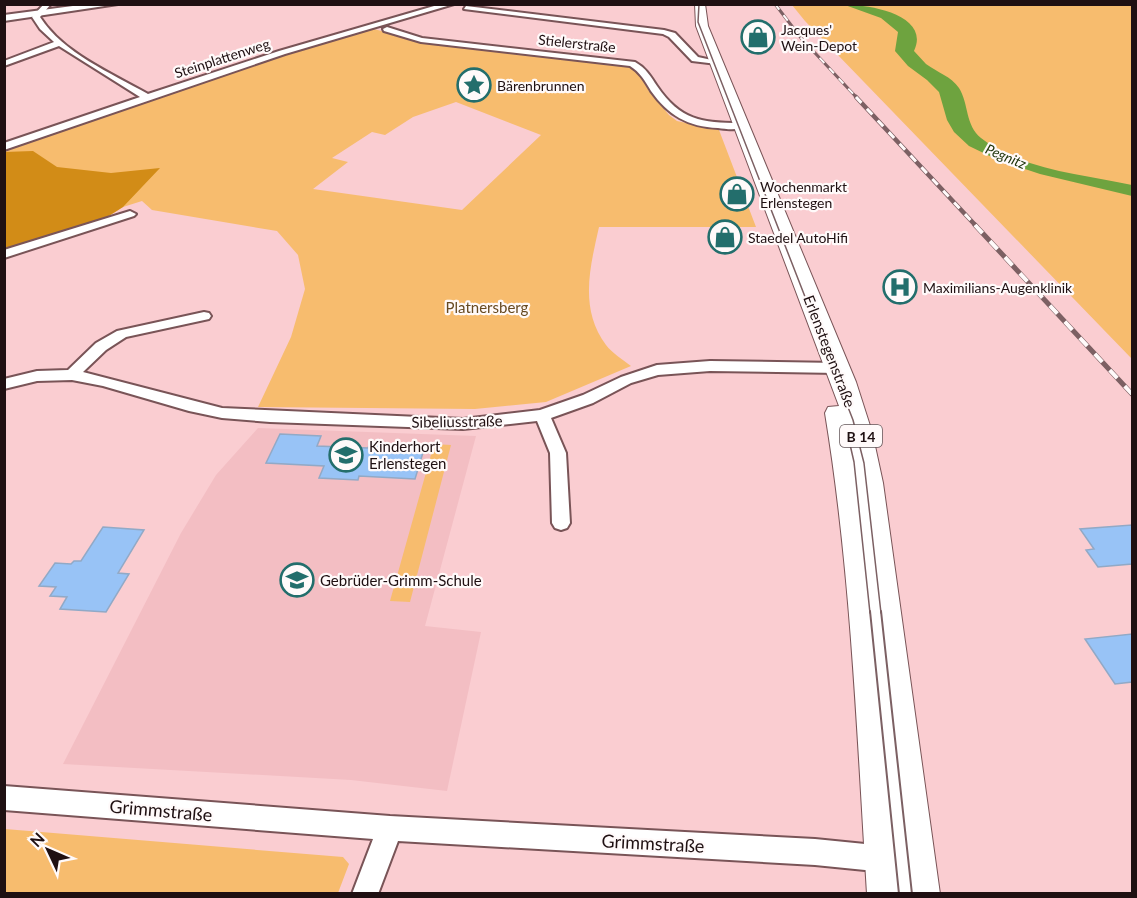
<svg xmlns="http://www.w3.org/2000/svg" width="1137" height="898" viewBox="0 0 1137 898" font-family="Lato,sans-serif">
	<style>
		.built { fill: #f3bec3 }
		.green { fill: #f7bc6e; fill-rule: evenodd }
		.forest { fill: #d28c17 }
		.water { fill: #6ea33f }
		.building { fill: #98c3f6; stroke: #91a9c6; stroke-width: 1.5 }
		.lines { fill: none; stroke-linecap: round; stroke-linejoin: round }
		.street-casing { stroke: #795457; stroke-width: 4 }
		.secondary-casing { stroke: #795457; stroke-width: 4 }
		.primary-casing { stroke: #795457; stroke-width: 2 }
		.street { fill: #fff; fill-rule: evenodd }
		.secondary { fill: #fff; fill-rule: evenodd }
		.primary { fill: #fff; fill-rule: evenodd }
		.tram-far1 { stroke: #7c6063; stroke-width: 1.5 }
		.tram { stroke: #7c6063; stroke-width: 2 }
		.rail-far2-casing { stroke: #7c6063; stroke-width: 3 }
		.rail-far1-casing { stroke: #7c6063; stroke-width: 4.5 }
		.rail-casing { stroke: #7c6063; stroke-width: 5 }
		.rail-far2 { stroke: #fffafa; stroke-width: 2; stroke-dasharray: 7; stroke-linecap: butt }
		.rail-far1 { stroke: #fffafa; stroke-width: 3; stroke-dasharray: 8; stroke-linecap: butt }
		.rail { stroke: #fffafa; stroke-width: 4; stroke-dasharray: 11; stroke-linecap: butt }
		.labels { text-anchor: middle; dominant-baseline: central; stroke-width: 4.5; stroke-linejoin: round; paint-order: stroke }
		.far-poi-label { font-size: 14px; fill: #1f1012; stroke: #fffafa; text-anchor: start }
		.far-street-label { font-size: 14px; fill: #1f1012; stroke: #fffafa }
		.far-water-label { font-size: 14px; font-style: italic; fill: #20350c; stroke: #fffafa }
		.shield { fill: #fffafa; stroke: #625658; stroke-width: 1.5 }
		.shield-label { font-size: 14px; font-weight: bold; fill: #1f1012 }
		.park-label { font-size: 15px; fill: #674a21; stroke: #fffafa }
		.street-label { font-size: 15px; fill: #1f1012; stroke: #fffafa }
		.poi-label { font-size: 15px; fill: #1f1012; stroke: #fffafa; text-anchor: start }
		.near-street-label { font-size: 18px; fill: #1f1012; stroke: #fffafa }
	</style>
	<rect width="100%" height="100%" fill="#facdd1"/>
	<path class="built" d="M258,428L476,436L425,626L481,632L447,791L351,780L63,764L181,533L216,475Z"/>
	<path class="green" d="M888,4L1132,5V359L805,21L792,5Z
		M370,28L420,41L619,63L632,66L638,72L649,91L669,115L677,121L719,130L756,227H599C590,267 579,309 606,345C612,353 623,360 631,366L546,402L475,409L258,407L291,337L305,289L298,255L277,231L152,210L142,201L123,207L104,219L5,250L4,149L216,76ZM456,102L541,135L462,210L313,189L348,162L332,158L372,132L385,135L413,117Z
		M434,444L451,445L410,602L390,601Z
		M5,829L343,857L349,864L338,893H5Z"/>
	<path class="forest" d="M33,151L57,167L111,173L160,168L123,207L104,219L5,250L4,152Z"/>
	<path class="water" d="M845,5C869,4 931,15 914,51C918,55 922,60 926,64C938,73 951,76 959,88C969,104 965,125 981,138C1021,170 1083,174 1132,185V196L1040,174L998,160L969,146L954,132L947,120L939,92L927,80L908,66L895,51L898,32L881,18Z"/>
	<path class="building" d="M280,434L321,436L317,446L368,448L370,443L425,446L415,479L359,476L358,480L319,478L324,466L266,463Z
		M1132,525V564L1098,567L1086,550L1094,549L1080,529Z
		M103,527L144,530L118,573L129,574L106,612L60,609L67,597L50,596L56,587L39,586L55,563L71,564L74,561H81Z
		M1132,634V682L1115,684L1085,639Z"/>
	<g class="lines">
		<defs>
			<path id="street" d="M44,4H51L40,17C63,53 111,73 148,94L279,51L441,4H454L285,54L4,150V143L140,97L59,46L4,66V61L54,42L40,29L32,17Z
				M466,6L664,30L675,33L698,57L721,62L717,64L692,61L669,37L663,34L464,9Z
				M387,27L422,38L635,62C646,68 651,77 657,86C680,120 702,123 740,123L745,126C738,131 726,129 718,128C688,127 668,115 651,91C645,81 640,72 630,66L421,42L384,31L383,29Z
				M130,211L136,214L134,216L4,258V250Z
				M204,312L209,313L211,316L209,319L126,337L106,350L83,372L222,408L463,419L540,410L583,395L621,377L657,365L710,361L838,363L845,368L838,373L710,371L658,375L631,383L593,403L551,418L566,453L570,523L567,528L561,530L555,528L552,523L550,453L537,421L463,429L270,422L222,418L189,411L103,386L72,380L37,381L4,389V379L37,371L68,370L96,343L117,331Z
				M4,786L390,816L815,839L885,846L894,850L898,859L894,868L885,872L815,865L398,841L378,894H352L373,839L4,810Z"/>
			<path id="secondary" d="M88,4H118L4,21V15Z"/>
			<path id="primary" d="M695,4H705L708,26L856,382L872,432L883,483L940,894H867C857,734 851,571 825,413L828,407L839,406L696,26Z"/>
		</defs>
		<use href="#street" class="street-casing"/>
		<use href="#secondary" class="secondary-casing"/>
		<use href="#primary" class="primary-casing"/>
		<use href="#street" class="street"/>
		<use href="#secondary" class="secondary"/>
		<use href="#primary" class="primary"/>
		<path class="tram-far1" d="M699,4L698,22L853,420L864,463L881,613
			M846,427L854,462L870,613"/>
		<path class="tram" d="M870,611L899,894
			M881,611L912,894"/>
		<defs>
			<path id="rail-far2" d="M775,4L801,38L858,99"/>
			<path id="rail-far1" d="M856,97L977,227"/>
			<path id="rail" d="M975,225L1132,394"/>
		</defs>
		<use href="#rail-far2" class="rail-far2-casing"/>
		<use href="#rail-far1" class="rail-far1-casing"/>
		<use href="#rail" class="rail-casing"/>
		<use href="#rail-far2" class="rail-far2"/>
		<use href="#rail-far1" class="rail-far1"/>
		<use href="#rail" class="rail"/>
	</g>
	<defs>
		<symbol id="shop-ring" viewBox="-11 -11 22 22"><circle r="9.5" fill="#fffafa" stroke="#236e6c" stroke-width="1.5"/><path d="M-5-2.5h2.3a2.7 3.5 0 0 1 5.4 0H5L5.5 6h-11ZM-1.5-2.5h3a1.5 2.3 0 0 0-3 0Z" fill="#236e6c"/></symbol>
		<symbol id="sight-ring" viewBox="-11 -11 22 22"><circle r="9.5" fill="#fffafa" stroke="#236e6c" stroke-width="1.5"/><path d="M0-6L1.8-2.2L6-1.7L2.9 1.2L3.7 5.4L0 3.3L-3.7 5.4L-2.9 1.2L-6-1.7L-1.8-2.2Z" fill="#236e6c"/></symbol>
		<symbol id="hospital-ring" viewBox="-11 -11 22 22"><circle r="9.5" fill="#fffafa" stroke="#236e6c" stroke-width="1.5"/><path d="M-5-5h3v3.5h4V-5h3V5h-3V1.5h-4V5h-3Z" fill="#236e6c"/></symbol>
		<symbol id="school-ring" viewBox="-11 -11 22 22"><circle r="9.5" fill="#fffafa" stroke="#236e6c" stroke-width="1.5"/><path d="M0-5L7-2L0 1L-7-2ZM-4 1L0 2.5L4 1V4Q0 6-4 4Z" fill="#236e6c"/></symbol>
	</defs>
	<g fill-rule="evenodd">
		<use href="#shop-ring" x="739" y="18" width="38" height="38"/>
		<use href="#sight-ring" x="455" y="66" width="38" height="38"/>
		<use href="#shop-ring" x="718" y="175" width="38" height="38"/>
		<use href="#shop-ring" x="706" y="218" width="38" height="38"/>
		<use href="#hospital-ring" x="881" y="268" width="38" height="38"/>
		<use href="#school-ring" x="327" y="436" width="38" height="38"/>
		<use href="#school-ring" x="278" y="561" width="38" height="38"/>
	</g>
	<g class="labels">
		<g class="far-poi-label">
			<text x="781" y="29">Jacques'<tspan x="781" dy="16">Wein-Depot</tspan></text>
			<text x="497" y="85">Bärenbrunnen</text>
			<text x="760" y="186">Wochenmarkt<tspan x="760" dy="16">Erlenstegen</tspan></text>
			<text x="748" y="237">Staedel AutoHifi</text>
			<text x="923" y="287">Maximilians-Augenklinik</text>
		</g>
		<g class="far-street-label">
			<text transform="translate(577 43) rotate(6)">Stielerstraße</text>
			<text transform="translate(222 58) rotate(-18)">Steinplattenweg</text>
		</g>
		<g class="far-water-label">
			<text transform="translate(1006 156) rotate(23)">Pegnitz</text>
		</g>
		<rect class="shield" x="840" y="425" width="42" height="22" rx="4.5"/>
		<g class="shield-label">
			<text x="861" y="436">B 14</text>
		</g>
		<g class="park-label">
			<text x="487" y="307">Platnersberg</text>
		</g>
		<g class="street-label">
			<text transform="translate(830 351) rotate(69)">Erlenstegenstraße</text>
			<text transform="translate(457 421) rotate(-1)">Sibeliusstraße</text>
		</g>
		<g class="poi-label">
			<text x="369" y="446">Kinderhort<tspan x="369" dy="17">Erlenstegen</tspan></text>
			<text x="320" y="580">Gebrüder-Grimm-Schule</text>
		</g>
		<g class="near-street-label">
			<text transform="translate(161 810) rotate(5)">Grimmstraße</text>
			<text transform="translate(653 843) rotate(3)">Grimmstraße</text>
		</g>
	</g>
	<rect width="1137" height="898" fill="none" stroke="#1f1012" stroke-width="12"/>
	<g transform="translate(48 850) rotate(314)" stroke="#fffafa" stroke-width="4.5" paint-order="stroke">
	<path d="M0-4.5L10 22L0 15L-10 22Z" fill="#1f1012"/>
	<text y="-9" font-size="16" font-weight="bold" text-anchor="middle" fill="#1f1012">N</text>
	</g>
</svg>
